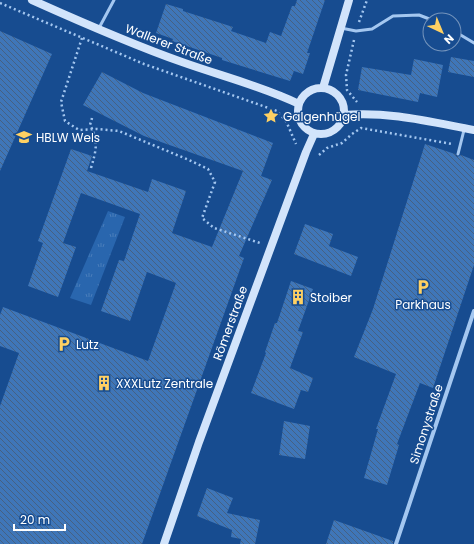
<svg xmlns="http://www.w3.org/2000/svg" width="474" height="544" viewBox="0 0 474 544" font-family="Poppins,sans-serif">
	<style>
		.park { fill: url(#park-tufts) }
		.building { fill: url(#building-back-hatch) }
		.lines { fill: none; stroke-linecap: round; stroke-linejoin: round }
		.path { stroke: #a4c7f0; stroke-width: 2.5; stroke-dasharray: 2 3; stroke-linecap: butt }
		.lane { stroke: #a4c7f0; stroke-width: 3 }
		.street { stroke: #a4c7f0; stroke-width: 4 }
		.secondary { stroke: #d2e4fb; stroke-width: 8 }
		.labels { text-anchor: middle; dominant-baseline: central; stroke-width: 3; stroke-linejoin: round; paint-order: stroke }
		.street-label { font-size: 12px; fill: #fff; stroke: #174c90 }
		.poi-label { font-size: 12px; fill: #fff; stroke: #174c90; text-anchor: start }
	</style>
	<defs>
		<pattern id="park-tufts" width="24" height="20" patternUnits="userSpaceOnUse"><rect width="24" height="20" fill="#2966ae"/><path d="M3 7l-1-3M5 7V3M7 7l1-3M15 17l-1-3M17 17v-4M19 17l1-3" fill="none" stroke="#497dba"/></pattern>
		<pattern id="building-back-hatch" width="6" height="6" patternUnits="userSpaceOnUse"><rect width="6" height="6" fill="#3f76b8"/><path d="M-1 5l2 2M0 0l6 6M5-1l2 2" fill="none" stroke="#466182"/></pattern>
	</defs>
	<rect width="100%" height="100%" fill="#174c90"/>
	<path class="park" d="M108,211L125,217L91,305L70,298Z"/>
	<path class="building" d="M297,0H325L307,53H310L303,74L294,71L290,81L222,60V58L172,41L173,39L156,33L166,4L183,9V11L233,27L231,31L266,43L270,32L281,36L292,6H295Z
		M0,31L52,54L0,171Z
		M451,57L474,61V77L448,72Z
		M414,59L443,65L437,97L420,93L418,102L358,90L362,67L411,75Z
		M102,72L143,93L273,143L261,176L272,180L239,256L244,258L142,544H0V406L19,353L0,346V315L3,307L148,361L176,283L147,272L130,321L101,311L119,260L124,261L140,214L81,193L63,243L76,247L58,297L28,286L43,243L38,241L71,149L92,156L87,171L148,192L152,179L186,191L172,233L212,247L243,171L144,136L83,105Z
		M425,144L455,154L457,157L461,155L474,160V265L433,388L420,383L397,444L399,445L387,485L364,478L378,429H376L396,374L354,357L373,309Z
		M305,224L333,234L329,246L358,257L351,276L294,254Z
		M291,281L313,289L298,331L303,332L290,368L313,378L308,392L301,390L294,409L251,393L266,353L265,352L275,323H277Z
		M284,421L310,426L305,459L279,455Z
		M207,488L233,498L227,513L260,520L255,544H240L241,539L231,537L232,530L197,516Z
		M334,520L393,541V544H326Z"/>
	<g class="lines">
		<path class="path" d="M0,3L144,64L277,111L286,121L296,144
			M359,22L367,0
			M82,38L61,102L65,121L79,130L97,129L119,131L189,160L208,169L215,182L202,218L214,228L260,243
			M354,40L346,75L347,90L357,102
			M319,155L327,148L342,143L352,134L361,128L452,144
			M91,168C96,151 99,141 90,125L92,118"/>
		<path class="lane" d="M99,28L114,0
			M341,28L356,31L372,29L393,16L419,15L432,20
			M454,31L474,43
			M458,154L464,130"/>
		<path class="street" d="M396,544L474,311"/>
		<path class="secondary" d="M32,0C81,22 131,44 182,62C221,76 262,86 299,104
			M323,88L349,0
			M298 111a23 23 0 1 1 46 0a23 23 0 1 1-46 0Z
			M344,115C388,111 431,122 474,130
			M164,544L199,442L306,152L314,134"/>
	</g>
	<defs>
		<symbol id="sight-bare" viewBox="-9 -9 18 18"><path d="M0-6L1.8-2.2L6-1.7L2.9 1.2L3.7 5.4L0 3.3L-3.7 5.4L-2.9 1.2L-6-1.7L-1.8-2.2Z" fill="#ffd163" stroke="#174c90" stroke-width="2.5" paint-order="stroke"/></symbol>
		<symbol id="school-bare" viewBox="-9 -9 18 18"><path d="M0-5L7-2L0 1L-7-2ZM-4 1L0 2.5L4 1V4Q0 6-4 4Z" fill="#ffd163" stroke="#174c90" stroke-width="2.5" paint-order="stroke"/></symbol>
		<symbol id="parking-bare" viewBox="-9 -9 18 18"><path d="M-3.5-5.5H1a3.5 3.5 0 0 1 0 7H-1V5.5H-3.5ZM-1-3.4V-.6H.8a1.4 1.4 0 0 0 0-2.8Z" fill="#ffd163" stroke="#174c90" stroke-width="2.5" paint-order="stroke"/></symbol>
		<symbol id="building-bare" viewBox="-9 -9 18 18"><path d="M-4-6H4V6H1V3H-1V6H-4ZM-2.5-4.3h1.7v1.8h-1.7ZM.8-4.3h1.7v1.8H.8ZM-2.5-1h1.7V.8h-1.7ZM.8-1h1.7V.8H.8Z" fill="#ffd163" stroke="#174c90" stroke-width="2.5" paint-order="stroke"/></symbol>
	</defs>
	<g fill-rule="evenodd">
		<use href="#sight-bare" x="260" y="105" width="22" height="22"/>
		<use href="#school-bare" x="13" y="126" width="22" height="22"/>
		<use href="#parking-bare" x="412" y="276" width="22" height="22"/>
		<use href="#building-bare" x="287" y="286" width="22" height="22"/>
		<use href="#parking-bare" x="53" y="333" width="22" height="22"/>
		<use href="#building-bare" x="93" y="372" width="22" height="22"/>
	</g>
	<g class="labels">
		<g class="street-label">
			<text transform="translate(169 44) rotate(21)">Wallerer Straße</text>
			<text transform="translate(230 323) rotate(-70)">Römerstraße</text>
			<text transform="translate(426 424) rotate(-72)">Simonystraße</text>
		</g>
		<g class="poi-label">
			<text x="283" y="116">Galgenhügel</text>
			<text x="36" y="137">HBLW Wels</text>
			<text x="310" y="297">Stoiber</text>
			<text x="423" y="304" text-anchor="middle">Parkhaus</text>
			<text x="76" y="344">Lutz</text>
			<text x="116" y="383">XXXLutz Zentrale</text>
		</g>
	</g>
	<g transform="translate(442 32) rotate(136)"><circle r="19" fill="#174c90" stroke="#7494bc"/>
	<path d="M0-3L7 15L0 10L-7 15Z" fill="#ffd163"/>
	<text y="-6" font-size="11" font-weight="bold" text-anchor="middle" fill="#ffffff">N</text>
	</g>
	<path d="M14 524v6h51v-6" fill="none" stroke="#ffffff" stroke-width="2"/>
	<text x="20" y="524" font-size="12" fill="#ffffff" stroke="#174c90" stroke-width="3" paint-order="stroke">20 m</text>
</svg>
